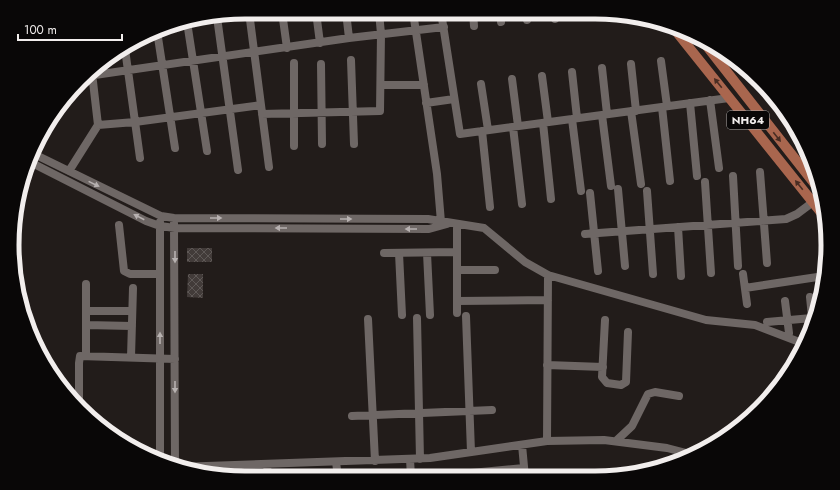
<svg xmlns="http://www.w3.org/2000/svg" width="840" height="490" viewBox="0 0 840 490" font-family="Jost,sans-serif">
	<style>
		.building { fill: url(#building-cross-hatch) }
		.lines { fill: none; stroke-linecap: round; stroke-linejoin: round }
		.minor { stroke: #6e6765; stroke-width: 8 }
		.major { stroke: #a9664e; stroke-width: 10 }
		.oneway { fill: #492d23 }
		.oneway2 { fill: #b7b1b0 }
		.labels { text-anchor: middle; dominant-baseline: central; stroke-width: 3; stroke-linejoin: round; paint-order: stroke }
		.shield { fill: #090707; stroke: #aca9a8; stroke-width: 1 }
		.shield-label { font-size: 11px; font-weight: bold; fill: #f2eeed }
		.rim { fill: none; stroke: #f2eeed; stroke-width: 5 }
	</style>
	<defs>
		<pattern id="building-cross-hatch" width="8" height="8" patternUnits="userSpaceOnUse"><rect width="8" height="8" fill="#423b39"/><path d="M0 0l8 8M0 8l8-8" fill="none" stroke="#5e5856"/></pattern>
	</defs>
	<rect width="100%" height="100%" fill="#221c1a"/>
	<path class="building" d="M187,248H212V262H187Z
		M188,274H203V298L187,297Z"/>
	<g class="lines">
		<path class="minor" d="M249,12L269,167
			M282,12L287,48
			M316,12L320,43
			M346,12L349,38
			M413,12L437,174L441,222
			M441,12L460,134L729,98
			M473,12L474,26
			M500,12L501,22
			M526,12L527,20
			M554,12L555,19
			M217,17L238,170
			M187,22L207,151
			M157,31L175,148
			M125,49L140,158
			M351,60L354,144
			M661,61L667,106
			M321,64L322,144
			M631,64L636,111
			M602,68L607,114
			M572,72L577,118
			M88,76L349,38L444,27
			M542,76L548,122
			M512,79L518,126
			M481,84L488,130
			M382,85H424
			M710,100L719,168
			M426,103L454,99
			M690,103L697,176
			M60,106V107
			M662,107L670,181
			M631,111L641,184
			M262,114L380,111L381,34L379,12
			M602,115L611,186
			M572,119L581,191
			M543,123L551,199
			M98,125L135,122L261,105
			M513,127L522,204
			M482,131L490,207
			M294,146V63
			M34,154L161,216L174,218L428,219L484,228L525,262L548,275L706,320L755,325L802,343
			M30,162L146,221L160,226L175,228L429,229L447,224
			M69,171L98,125L92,73
			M760,172L767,263
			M733,176L738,266
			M705,182L711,273
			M618,189L625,266
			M647,191L653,274
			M590,193L598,271
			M174,223L175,467
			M119,225L124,271L130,274H160
			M678,227L681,276
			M585,234L786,219L797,214L813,202
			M384,253L457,252
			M399,253L402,315
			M427,253L430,315
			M457,270H495
			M743,274L747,304
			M86,284V355
			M745,288L824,276
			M810,297L812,317
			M457,301L548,300
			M785,301L789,333
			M86,311H132
			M457,313V224
			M466,316L471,452
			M417,318L420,459
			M368,319L375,461
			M605,320L602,377L607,383L621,385L626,382L628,332
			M767,322L812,318
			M86,325L132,326
			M131,357L133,288
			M547,365L603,367
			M79,407V363L80,356L175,359
			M352,416L492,410
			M547,441L548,275
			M616,441L632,426L648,394L655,392L679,396
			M522,445L525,477
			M410,459L411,477
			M160,461V222
			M336,462L338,477
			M267,464L268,477
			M238,465L239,477
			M178,467L430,458L547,441L604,440L667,448L694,455
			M429,477L524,468
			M537,477L555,476"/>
		<path class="major" d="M671,25L823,215
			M702,40L821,192"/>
	</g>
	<defs><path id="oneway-solid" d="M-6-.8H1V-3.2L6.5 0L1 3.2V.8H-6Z"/></defs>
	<g class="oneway">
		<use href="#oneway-solid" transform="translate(718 83) rotate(-129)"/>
		<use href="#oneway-solid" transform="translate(777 137) rotate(52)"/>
		<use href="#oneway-solid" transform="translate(799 185) rotate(-129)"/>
	</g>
	<g class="oneway2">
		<use href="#oneway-solid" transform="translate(94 184) rotate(26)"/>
		<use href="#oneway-solid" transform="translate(139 217) rotate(-153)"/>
		<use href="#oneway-solid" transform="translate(216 218)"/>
		<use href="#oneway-solid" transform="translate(346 219)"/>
		<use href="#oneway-solid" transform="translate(281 228) rotate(-180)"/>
		<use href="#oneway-solid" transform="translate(411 229) rotate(-180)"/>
		<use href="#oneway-solid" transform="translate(175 257) rotate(90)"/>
		<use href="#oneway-solid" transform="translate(160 338) rotate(-90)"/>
		<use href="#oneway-solid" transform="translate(175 387) rotate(90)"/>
	</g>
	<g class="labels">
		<rect class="shield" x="727" y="111" width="42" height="18" rx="3"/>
		<g class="shield-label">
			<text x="748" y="120">NH64</text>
		</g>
	</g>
	<path d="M0 0H840V490H0ZM245 19H595A226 226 0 0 1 821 245V245A226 226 0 0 1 595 471H245A226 226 0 0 1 19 245V245A226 226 0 0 1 245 19Z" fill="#090707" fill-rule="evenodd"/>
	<path class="rim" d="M245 19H595A226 226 0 0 1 821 245V245A226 226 0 0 1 595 471H245A226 226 0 0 1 19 245V245A226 226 0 0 1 245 19Z"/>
	<path d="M18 34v6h104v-6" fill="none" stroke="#f2eeed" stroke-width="2"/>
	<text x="24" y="34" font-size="12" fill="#f2eeed" stroke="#090707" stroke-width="3" paint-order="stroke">100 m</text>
</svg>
